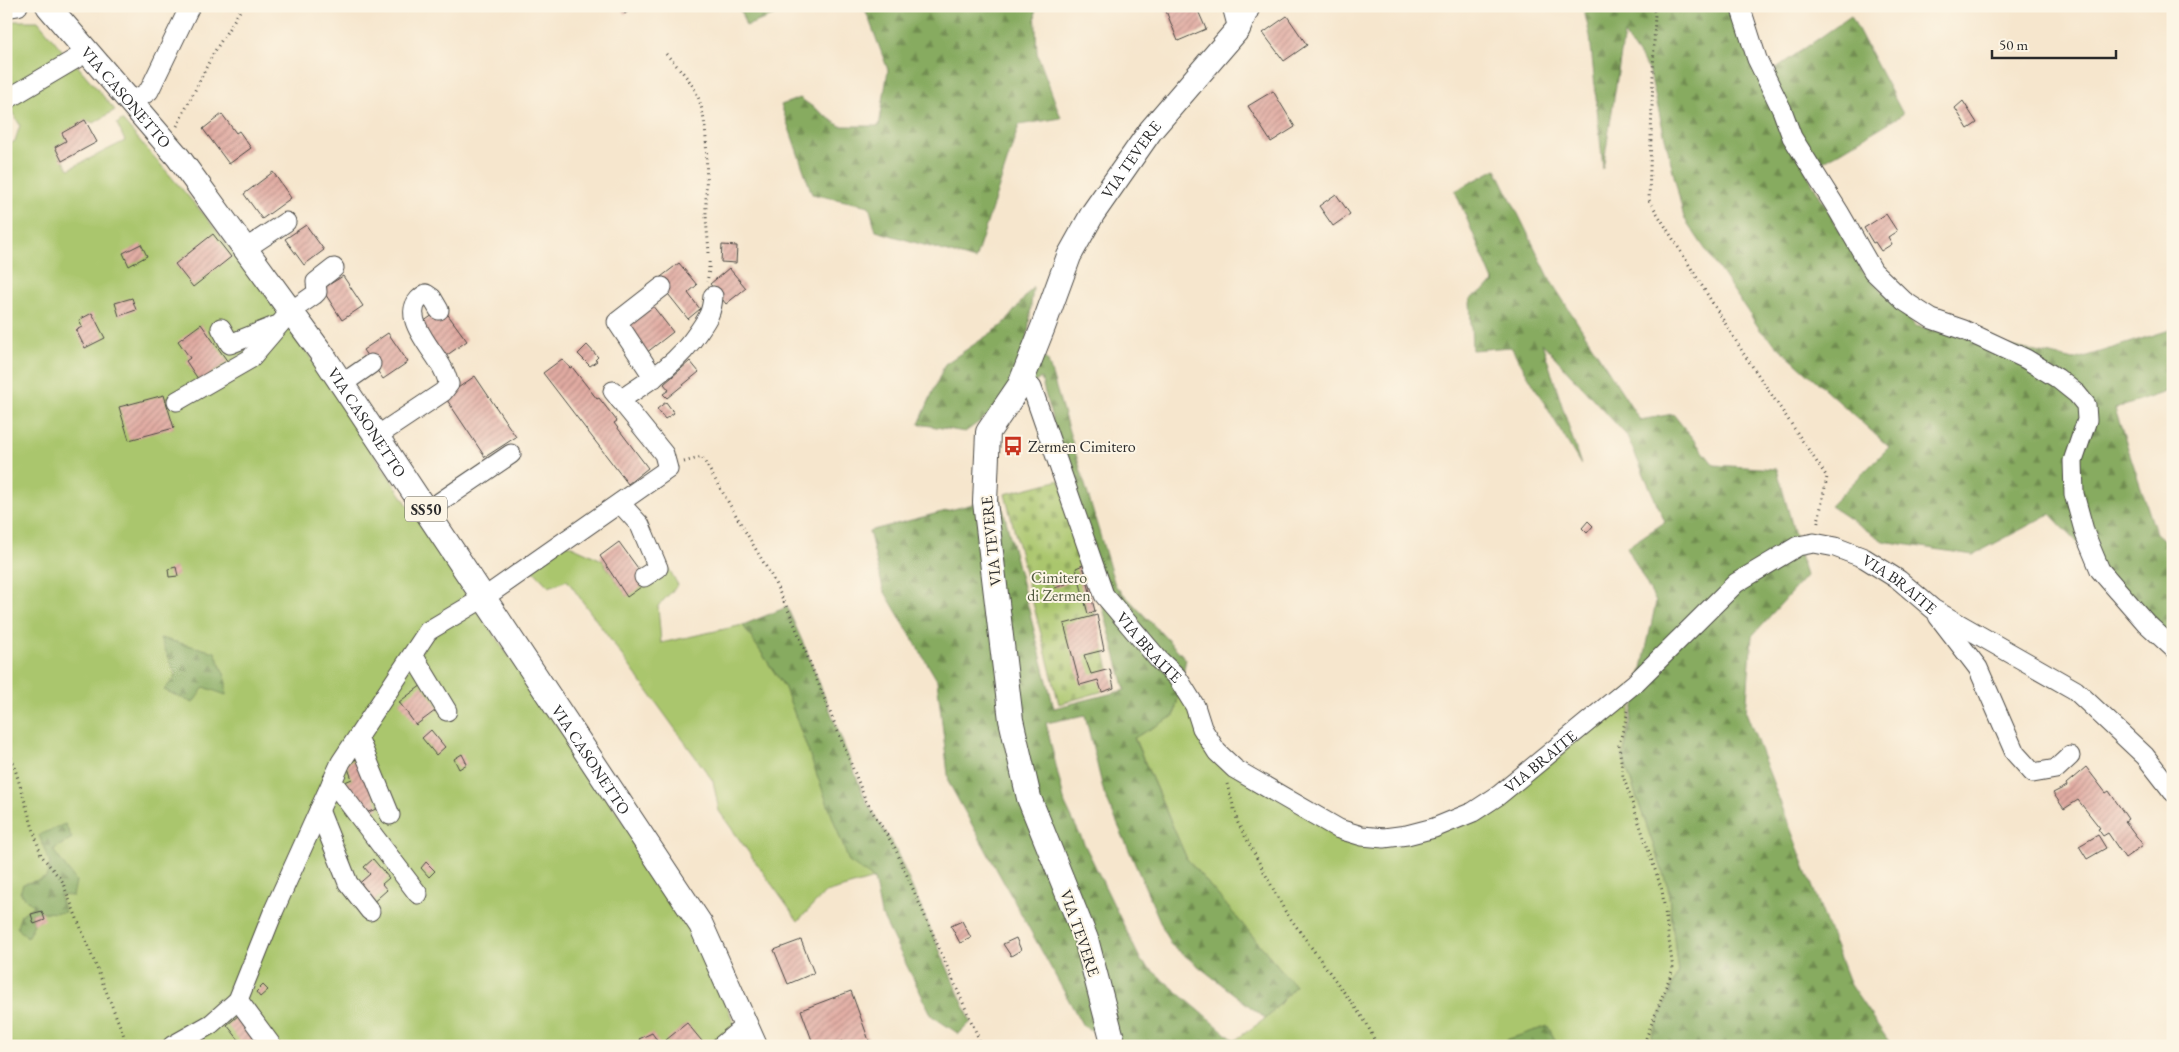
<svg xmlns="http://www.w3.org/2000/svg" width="2179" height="1052" viewBox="0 0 2179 1052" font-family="'EB Garamond',serif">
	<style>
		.green { fill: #aac66d; stroke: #6a784c }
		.forest { fill: url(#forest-firs); stroke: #596b46 }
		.cemetery { fill: url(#cemetery-stones); stroke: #6a784c }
		.building { fill: url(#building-hatch) }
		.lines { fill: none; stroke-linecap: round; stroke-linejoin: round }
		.minor-casing { stroke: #494743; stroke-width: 21 }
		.major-casing { stroke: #494743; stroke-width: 26 }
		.path { stroke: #494743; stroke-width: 3; stroke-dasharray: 1 4; stroke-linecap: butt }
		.minor { stroke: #fff; stroke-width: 19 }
		.major { stroke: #fff; stroke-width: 24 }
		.labels { text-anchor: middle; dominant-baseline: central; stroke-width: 4; stroke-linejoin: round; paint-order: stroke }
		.shield { fill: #fcf5e5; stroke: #6a6863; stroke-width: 1 }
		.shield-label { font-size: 15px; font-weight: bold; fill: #2b2b2b }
		.street-label { font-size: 16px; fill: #2b2b2b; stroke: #fcf5e5 }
		.poi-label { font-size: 16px; fill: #2b2b2b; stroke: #fcf5e5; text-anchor: start }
		.park-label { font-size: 16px; fill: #515a3f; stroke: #fcf5e5 }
	</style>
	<defs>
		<pattern id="forest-firs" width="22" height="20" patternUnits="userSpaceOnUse" patternTransform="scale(1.25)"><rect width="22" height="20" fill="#87ab60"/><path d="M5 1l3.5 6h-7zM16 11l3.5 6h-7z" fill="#6f8b4f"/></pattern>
		<pattern id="cemetery-stones" width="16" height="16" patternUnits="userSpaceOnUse" patternTransform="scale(1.25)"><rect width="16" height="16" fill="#aac66d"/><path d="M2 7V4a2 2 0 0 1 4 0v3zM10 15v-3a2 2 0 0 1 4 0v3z" fill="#92aa5f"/></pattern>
		<pattern id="building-hatch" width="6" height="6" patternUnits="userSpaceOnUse" patternTransform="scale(1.25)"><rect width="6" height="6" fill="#e1aba2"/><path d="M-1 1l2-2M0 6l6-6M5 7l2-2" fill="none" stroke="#b78b84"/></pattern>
	</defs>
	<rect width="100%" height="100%" fill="#fcf5e5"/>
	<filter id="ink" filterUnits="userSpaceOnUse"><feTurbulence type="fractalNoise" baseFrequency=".02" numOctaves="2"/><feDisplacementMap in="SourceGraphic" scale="10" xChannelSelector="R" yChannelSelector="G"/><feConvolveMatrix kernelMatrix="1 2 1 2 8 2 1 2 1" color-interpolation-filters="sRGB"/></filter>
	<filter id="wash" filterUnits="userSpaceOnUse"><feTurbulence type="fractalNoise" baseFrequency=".0096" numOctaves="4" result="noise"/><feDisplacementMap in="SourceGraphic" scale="20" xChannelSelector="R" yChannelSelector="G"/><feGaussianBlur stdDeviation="1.12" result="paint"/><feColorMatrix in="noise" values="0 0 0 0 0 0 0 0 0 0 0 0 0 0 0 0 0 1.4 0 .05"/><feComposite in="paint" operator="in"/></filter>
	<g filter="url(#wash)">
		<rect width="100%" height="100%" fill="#f6e6cd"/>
		<path class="green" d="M6,18L13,21H38L66,55L6,93Z
			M75,63L115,110L94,123L85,120L66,141L55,147L69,169L125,141L117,124L122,120L206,217L289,325L473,604L695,926L743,1046H6V146L15,141L20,125L7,104Z
			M563,542L602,560L627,596L648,582L658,568L668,567L678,585L658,606L661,643L743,625L785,688L830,809L874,879L825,893L798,921L719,811L713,781L567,580L549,587L529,566Z
			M1181,683L1217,752L1362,836L1473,812L1635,683L1623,758L1668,887L1678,972L1648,1046H1227L1269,1016L1295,986L1187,859L1134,737L1174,716Z"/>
		<path class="forest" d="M739,6H775L778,14L746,26Z
			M864,6H1035L1037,53L1061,118L1019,125L975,260L876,231L869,206L812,194L781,105L800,98L840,126H879L888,70Z
			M1583,6H1727L1759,80L1851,16L1903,114L1806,172L1863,271L1916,326L2074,360L2173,329V394L2166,392L2115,409L2156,533L2173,548V642L2050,514L1973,555L1883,541L1830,506L1889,447L1761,331L1684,218L1649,70L1624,34L1603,169L1590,36Z
			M1496,169L1552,283L1640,420L1673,414L1714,465L1777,469L1806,576L1752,636L1746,712L1850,985L1892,1046H1648L1678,972L1668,887L1623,758L1656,602L1627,547L1665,522L1627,436L1542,343L1581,465L1511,347L1472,350L1470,299L1494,283L1455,191Z
			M1033,287L1027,343L1048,361L1115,585L1186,659L1174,716L1134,738L1187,859L1295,986L1266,1019L1170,944L1104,793L1085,715L1046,723L1065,804L1141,961L1235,1041L1227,1046H1124L1083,1026L949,783L937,680L883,589L869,531L1000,497L1054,708L1125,690L1041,378L965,432L919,424L945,364L1003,325Z
			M787,607L807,652L866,801L895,848L971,1022L959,1034L932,1016L881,914L874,879L849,862L785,688L743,625Z
			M160,638L215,652L226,679V695L204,687L193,703L164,690L176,676Z
			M65,824L72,838L53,850L76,881L73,896L59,895L65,912C52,914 43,910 31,914L34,924L27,938L17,927L21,915L33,906L20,893L23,884L46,878L50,864L39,835Z
			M1548,1026L1558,1046H1511L1506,1040Z"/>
		<path class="cemetery" d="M1060,480L1114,688L1059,704L1005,494Z"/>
		<g id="blocks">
			<path class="building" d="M618,6H634L625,14Z
				M1164,6H1196L1206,29L1178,41Z
				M1287,16L1307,45L1284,61L1263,33Z
				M1273,91L1295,127L1271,142L1248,106Z
				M1963,101L1977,123L1968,129L1955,108Z
				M222,114L236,133L239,131L251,148L229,164L203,129Z
				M85,120L97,142L62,161L55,147L66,141L62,133Z
				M273,172L291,198L262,219L244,194Z
				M1336,194L1350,214L1333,226L1319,206Z
				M1886,214L1897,231L1888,237L1892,244L1881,251L1875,242L1873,243L1864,228Z
				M306,225L324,250L304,265L285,239Z
				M213,234L231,257L193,287L175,264Z
				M141,244L147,256L129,266L123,253Z
				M722,245L737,246L736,263L721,262Z
				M679,263L697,285L688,293L700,309L688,319L657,280Z
				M729,268L746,288L726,304L710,284Z
				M343,276L363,306L342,320L322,289Z
				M132,298L136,310L119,316L115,303Z
				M652,305L673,332L646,353L625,327Z
				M443,308L467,341L443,358L420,324Z
				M92,313L105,338L85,348L76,330L82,327L79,320Z
				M201,324L228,362L200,382L186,361L190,358L178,341Z
				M388,333L408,362L383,379L363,350Z
				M587,345L598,357L595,360L597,361L590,366L578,354Z
				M562,359L570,368L572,367L597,399L599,398L617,421L614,423L648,468L628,484L543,373Z
				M690,361L699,372L667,398L663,394L669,390L664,384Z
				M475,376L516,437L485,457L445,397Z
				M164,395L174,428L129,440L119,407Z
				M666,402L674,413L665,419L657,409Z
				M1588,521L1593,526L1587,533L1582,528Z
				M619,542L648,582L627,597L600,556Z
				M1083,565L1095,611L1088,614L1076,568Z
				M176,567L178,576L169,577L168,569Z
				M1062,574L1066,584L1055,588L1051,578Z
				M1097,615L1104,650L1084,655L1091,674L1110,669L1114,688L1102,692L1098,680L1080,685L1064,624Z
				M422,685L439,708L416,725L399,702Z
				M431,730L445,747L436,755L422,738Z
				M462,754L467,764L459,769L454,759Z
				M360,758L379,808L363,814L353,802L345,782L352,779L346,763Z
				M2086,767L2106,793L2109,791L2128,819L2125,821L2143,845L2125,858L2108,833L2103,836L2098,829L2100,828L2078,800L2064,809L2053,793L2067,786L2066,784Z
				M2098,835L2106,848L2087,859L2079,846Z
				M373,859L389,878L382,884L387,890L370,905L355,887L370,874L364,867Z
				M426,862L435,871L429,877L421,868Z
				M42,911L45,920L34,924L31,914Z
				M962,921L971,938L960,943L951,926Z
				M1016,938L1021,950L1011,956L1003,944Z
				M801,940L814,973L788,984L774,950Z
				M263,985L268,990L260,997L256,992Z
				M851,991L871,1046H844L842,1041L829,1046H814L801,1010Z
				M239,1015L262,1046H247L245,1044L243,1045L227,1025Z
				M687,1023L706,1046H672L666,1040Z
				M652,1033L661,1046H643L639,1039Z"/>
		</g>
	</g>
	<g filter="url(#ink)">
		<use href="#blocks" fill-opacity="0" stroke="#494743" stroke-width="1"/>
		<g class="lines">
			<defs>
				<g id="minor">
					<path d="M1232,6L1238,29"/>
					<path d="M1740,6L1757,59L1782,110L1792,137L1839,212L1873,271L1904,301L1932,319L1964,330L2026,359L2057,378L2077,394L2086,405L2087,420L2073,461L2074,494L2085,534L2100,570L2146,623L2173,648"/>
					<path d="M6,8L18,6"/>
					<path d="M6,100L87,52"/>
					<path d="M131,103L149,91L190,6"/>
					<path d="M245,249L286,222"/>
					<path d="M221,328L230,344L275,326"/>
					<path d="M654,378L617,322L662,287"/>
					<path id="s1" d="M1022,380L1032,388L1104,595L1159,660L1177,677L1195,706L1202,728L1217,752L1235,769L1339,829L1362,836L1384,838L1407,835L1434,828L1473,812L1499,795L1635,683L1736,583L1798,546L1814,543L1835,547L1864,558L1899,580L1933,609L2075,690L2145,756L2173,792"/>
					<path d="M342,384L371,364"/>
					<path d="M620,400C652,379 677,364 699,331C708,318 712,312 713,296"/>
					<path d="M177,401L250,359L291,311L314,295L317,292L316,282L334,268"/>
					<path d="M377,436L443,392L449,384C447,379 446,374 443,369C433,348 394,312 426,294L432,298L439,310"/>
					<path d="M620,503L640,525L658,568L644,577"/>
					<path d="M427,511L511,454"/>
					<path d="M1938,616L1978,668L2015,753L2033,773L2056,769L2070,756"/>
					<path d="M413,655L447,711"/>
					<path d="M358,737L390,815"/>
					<path d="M332,781L418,894"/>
					<path d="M319,810L348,883L370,911"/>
					<path d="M238,1000L272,1046"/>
					<path d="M172,1046L211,1024L238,1000L274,910L341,762L428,631L485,597L668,469L664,454L613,391"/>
					<path d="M721,1046L746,1025"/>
				</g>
				<g id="major">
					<path id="s2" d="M48,6L178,157L322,354L701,925L755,1046"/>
					<path id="s3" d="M1114,1046L1086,939L1029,798L1011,720L985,502L988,432L1020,385L1043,327L1069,256L1093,213L1151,130L1238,29L1248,6"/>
				</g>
			</defs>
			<use href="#minor" class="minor-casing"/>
			<use href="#major" class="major-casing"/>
			<path class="path" d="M1652,6L1655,13L1649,200L1744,354L1827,477L1817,527
				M666,54C676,65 688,77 695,90C712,124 705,179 706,216C707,239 712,259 707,282
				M177,126L213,54L243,6
				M684,462L702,457L772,577L791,616L866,801L895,848L982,1046
				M1628,711L1619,745L1623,776L1662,890L1673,969L1643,1046
				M6,749L12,759L41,855L62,881L128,1046
				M1227,784L1238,823L1285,911L1367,1024L1377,1046"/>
			<use href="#minor" class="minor"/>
			<use href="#major" class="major"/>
		</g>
	</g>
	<defs>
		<symbol id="bus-bare" viewBox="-9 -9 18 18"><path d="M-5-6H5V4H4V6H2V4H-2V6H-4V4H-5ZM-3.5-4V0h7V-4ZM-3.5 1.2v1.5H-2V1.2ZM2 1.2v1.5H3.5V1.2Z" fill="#c8321e" stroke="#fcf5e5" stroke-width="2.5" paint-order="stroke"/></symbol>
	</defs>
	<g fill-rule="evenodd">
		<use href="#bus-bare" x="999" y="432" width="28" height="28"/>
	</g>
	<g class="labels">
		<rect class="shield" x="405" y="496.5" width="42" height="25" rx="4"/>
		<g class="shield-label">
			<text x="426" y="509">SS50</text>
		</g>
		<g class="street-label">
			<text stroke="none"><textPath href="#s2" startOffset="120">VIA CASONETTO</textPath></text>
			<text stroke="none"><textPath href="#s3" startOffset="942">VIA TEVERE</textPath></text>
			<text stroke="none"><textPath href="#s2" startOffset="525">VIA CASONETTO</textPath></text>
			<text transform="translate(991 541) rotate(-96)">VIA TEVERE</text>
			<text stroke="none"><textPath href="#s1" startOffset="1246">VIA BRAITE</textPath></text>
			<text stroke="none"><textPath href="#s1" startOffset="301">VIA BRAITE</textPath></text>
			<text stroke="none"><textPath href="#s2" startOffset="930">VIA CASONETTO</textPath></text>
			<text stroke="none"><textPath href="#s1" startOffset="796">VIA BRAITE</textPath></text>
			<text transform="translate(1080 933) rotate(71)">VIA TEVERE</text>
		</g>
		<g class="poi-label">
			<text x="1028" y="446">Zermen Cimitero</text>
		</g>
		<g class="park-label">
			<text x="1059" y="577">Cimitero<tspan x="1059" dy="18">di Zermen</tspan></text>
		</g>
	</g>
	<rect width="2179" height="1052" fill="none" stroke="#fcf5e5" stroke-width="25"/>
	<path d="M1992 50v8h124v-8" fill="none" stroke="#2b2b2b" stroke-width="2.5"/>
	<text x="1999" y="50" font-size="15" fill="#2b2b2b" stroke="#fcf5e5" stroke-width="4" paint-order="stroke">50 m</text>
</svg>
